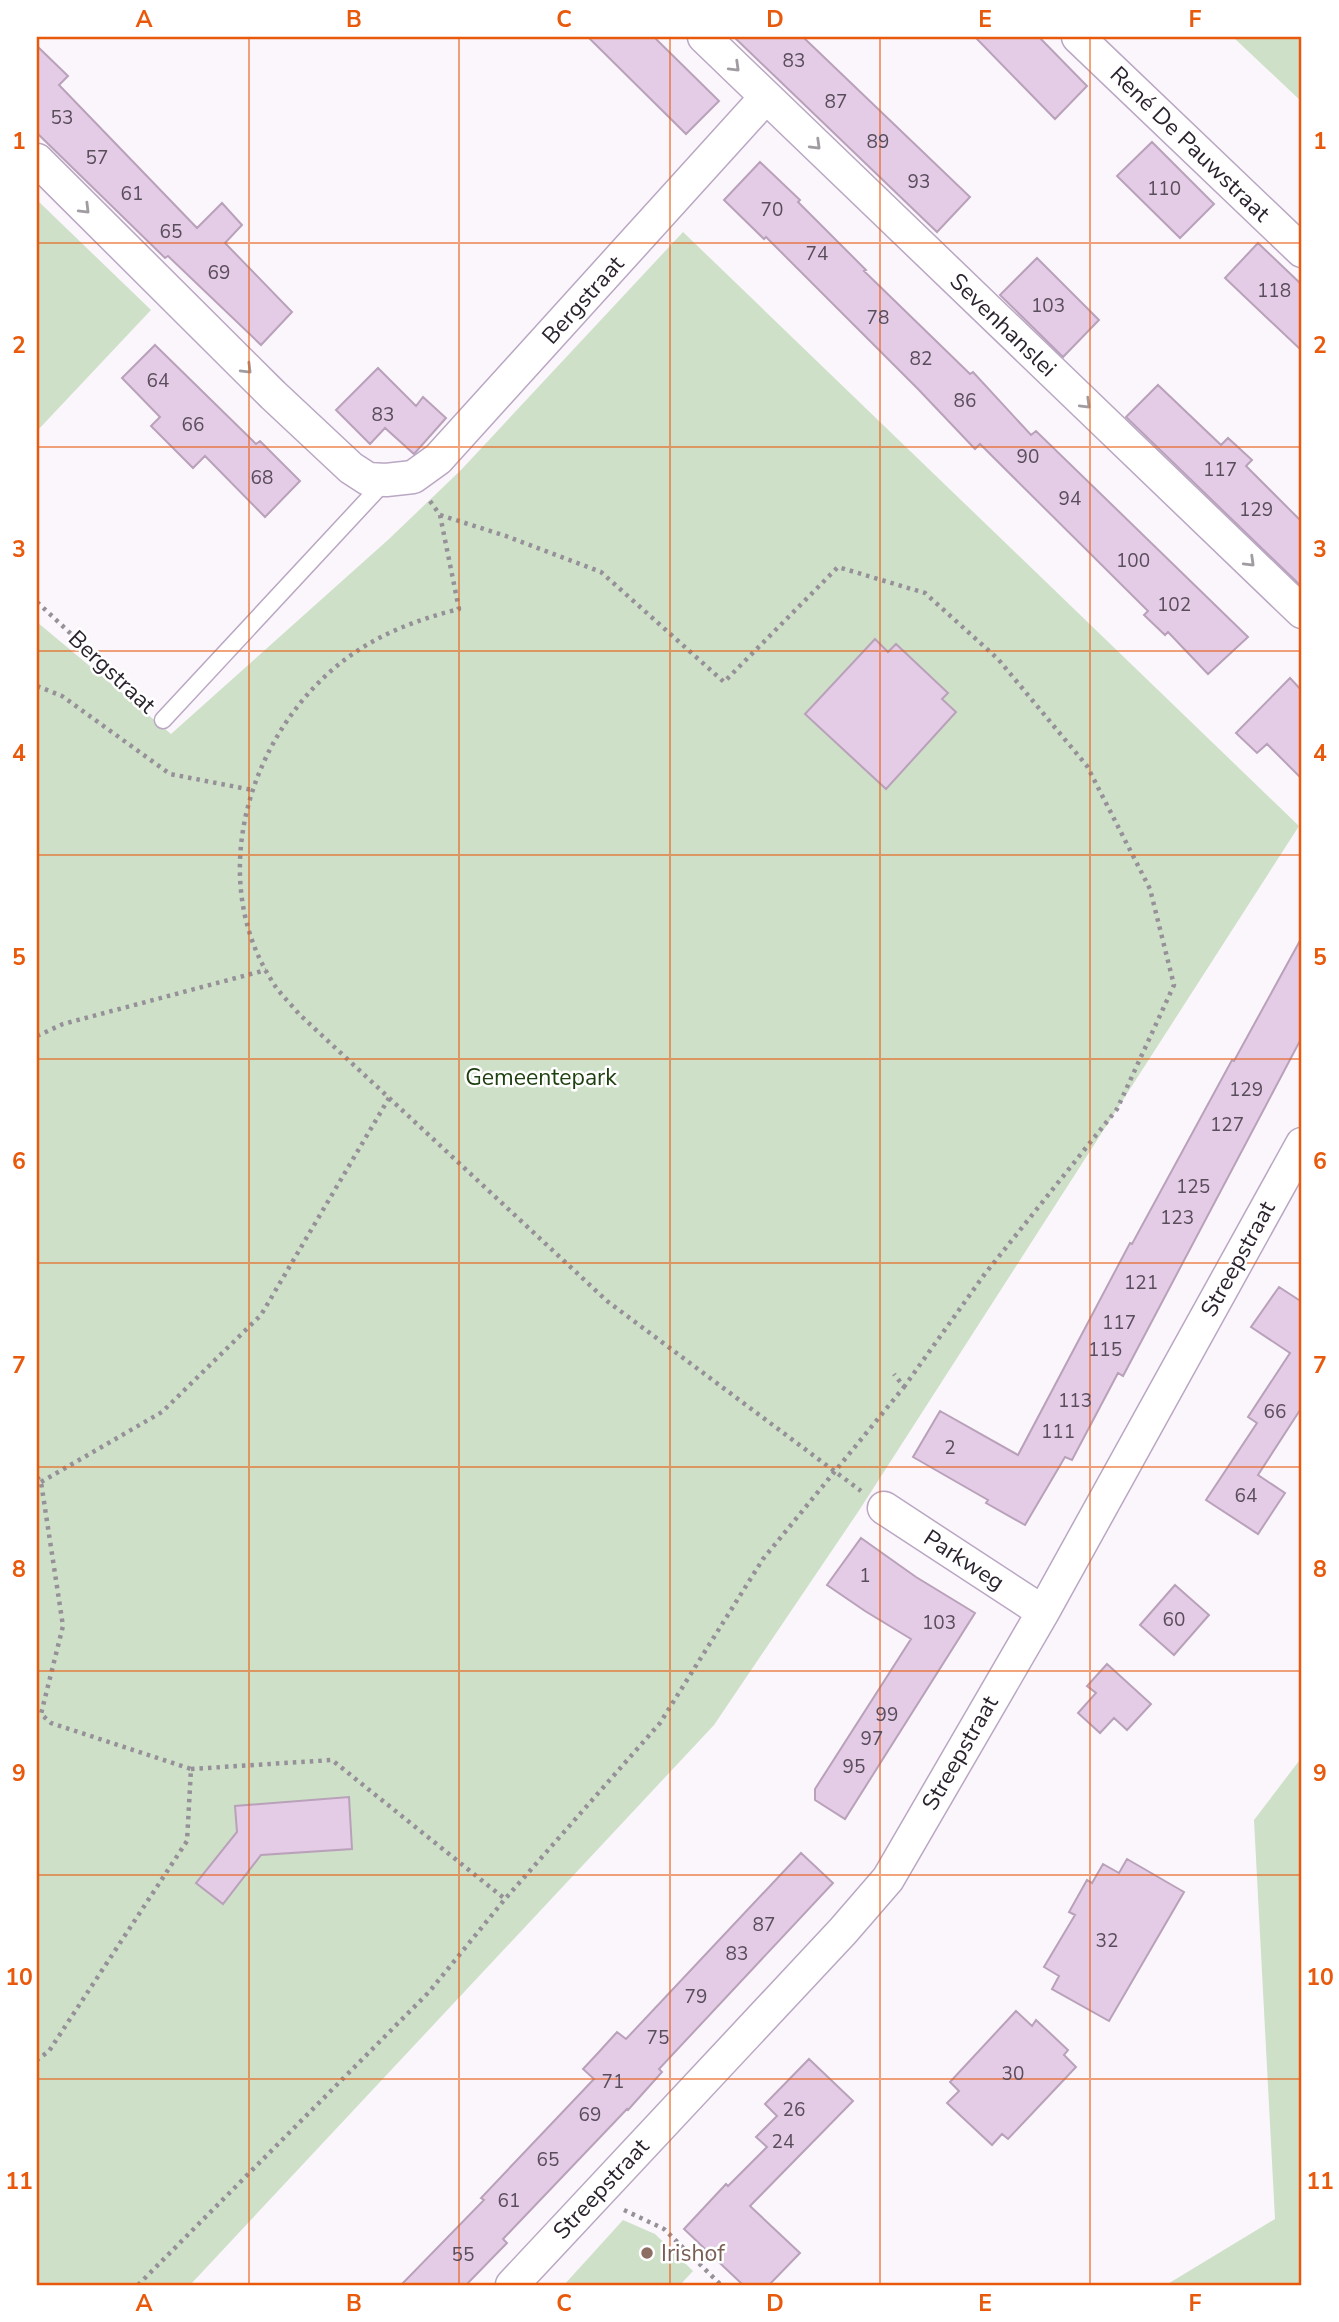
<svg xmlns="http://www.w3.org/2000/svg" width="1339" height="2322" viewBox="0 0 1339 2322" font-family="'Nunito Sans',sans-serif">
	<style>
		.green { fill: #cee0c8 }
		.building { fill: #e4cbe6; stroke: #b9a1ba; stroke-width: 2 }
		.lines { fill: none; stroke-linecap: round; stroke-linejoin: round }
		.lane-casing { stroke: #baa7c3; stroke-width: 19 }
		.street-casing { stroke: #baa7c3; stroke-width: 35 }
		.path { stroke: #969099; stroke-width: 4.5; stroke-dasharray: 3.5 5; stroke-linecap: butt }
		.lane { stroke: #fff; stroke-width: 16 }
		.street { stroke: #fff; stroke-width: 32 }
		.oneway { stroke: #a09ca1 }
		.grid { fill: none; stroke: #e8590c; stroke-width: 2; stroke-opacity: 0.55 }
		.education-dot { fill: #8d6e63; stroke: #fff; stroke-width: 2.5 }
		.labels { text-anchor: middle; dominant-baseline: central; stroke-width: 5; stroke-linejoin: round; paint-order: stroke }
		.number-label { font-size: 19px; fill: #594d5c }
		.street-label { font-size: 23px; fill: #2b232e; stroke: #fff }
		.park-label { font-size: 23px; fill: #1f4010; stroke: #fff }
		.education-label { font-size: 23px; fill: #785e54; stroke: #fff; text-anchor: start }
		.neatline { fill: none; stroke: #e8590c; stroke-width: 2.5 }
		.grid-label { font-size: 23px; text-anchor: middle; font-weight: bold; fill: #e8590c }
	</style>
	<rect width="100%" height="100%" fill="#faf6fc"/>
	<path class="green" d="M1233,37H1302V102Z
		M37,200L151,310L37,431Z
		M683,232L1299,826L860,1509L714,1725L190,2285H37V622L171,734L389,539L461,470Z
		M1302,1757V2285H1166L1275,2219L1254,1820Z
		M623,2220L655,2234L693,2271L680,2285H564Z"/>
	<path class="building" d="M588,37H654L719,101L686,134Z
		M734,37H803L970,197L937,232Z
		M975,37H1039L1087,86L1055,119Z
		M37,46L68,76L59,85L197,228L222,203L242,225L225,243L292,312L261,345L168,256L165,258L37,133Z
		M1152,142L1214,204L1180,238L1117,176Z
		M760,162L800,200L798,202L866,270L864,271L970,374L973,372L1031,435L1036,431L1248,637L1208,674L1168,632L1165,635L1144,615L1148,611L980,444L975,449L918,389L766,237L764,239L724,200Z
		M1258,243L1302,285V351L1225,278Z
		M1037,258L1099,320L1063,357L1000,295Z
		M155,345L256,444L260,441L300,481L265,517L205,456L193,468L151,426L160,417L122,378Z
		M378,368L416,406L423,397L446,418L414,454L385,428L370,444L336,410Z
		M1158,385L1221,445L1228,438L1252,460L1246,466L1302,522V587L1126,417Z
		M875,639L888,652L896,644L948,693L942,699L956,712L886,789L805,714Z
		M1290,678L1302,691V779L1267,744L1257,753L1236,733Z
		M1302,937V1037L1123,1376L1118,1373L1072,1460L1065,1457L1025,1525L986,1503L988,1500L913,1457L940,1411L1018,1455L1130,1243L1132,1244L1232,1060L1234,1061Z
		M1279,1287L1302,1302V1407L1258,1475L1285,1493L1258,1534L1206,1500L1257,1423L1248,1417L1290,1353L1251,1327Z
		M861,1538L916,1577L975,1613L845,1819L815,1800V1789L911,1639L865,1611L827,1585Z
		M1175,1585L1209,1615L1174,1655L1140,1625Z
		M1107,1664L1151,1704L1127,1730L1114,1718L1100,1733L1078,1713L1096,1693L1087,1686Z
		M349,1797L352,1849L261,1855L223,1904L196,1883L237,1832L235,1806Z
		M801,1853L833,1883L659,2069L662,2072L628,2110L627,2109L503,2239L507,2243L466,2285H401L484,2200L481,2198L594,2079L583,2069L598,2053L617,2032L626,2039Z
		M1127,1859L1184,1892L1109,2021L1052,1989L1059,1976L1044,1967L1075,1915L1069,1912L1087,1880L1092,1883L1103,1864L1119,1873Z
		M1016,2011L1032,2026L1036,2020L1068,2050L1064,2055L1076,2067L1008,2139L1002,2134L992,2145L947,2103L959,2091L950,2082Z
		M809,2059L853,2101L750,2206L800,2253L769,2285H743L684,2229L726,2184L728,2186L767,2147L756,2137L777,2116L765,2104Z"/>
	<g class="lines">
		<defs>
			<path id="lane" d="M163,720L386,480"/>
			<path id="street" d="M704,37L1302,612
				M1078,37L1302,251
				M37,160L273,395L351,468L368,479L386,480L413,477L438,459L766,97
				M884,1508L1043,1612
				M512,2285L843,1931L888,1879L1043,1612L1302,1144"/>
		</defs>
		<use href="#lane" class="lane-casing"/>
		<use href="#street" class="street-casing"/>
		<path class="path" d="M430,501L440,515L459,609C419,619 381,633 347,658C251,729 204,875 272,981C279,993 290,1003 299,1014L607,1301L861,1491
			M440,515L506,536L601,572L724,682L838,567L925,593L998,659L1087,766L1150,889L1174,985L1117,1109L984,1275L904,1387
			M37,602L147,705
			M37,686L62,696L170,774L252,790
			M37,1036L63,1024L266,970
			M37,1477L41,1482L63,1626L41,1714L51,1723L191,1769L187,1841L49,2051L37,2060
			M41,1482L162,1412L261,1315L389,1098
			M191,1769L332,1760L505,1899
			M624,2210L664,2229L721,2285
			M138,2285L429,1992L505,1899L660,1723L763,1559L904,1387L894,1374"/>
		<use href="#lane" class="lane"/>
		<use href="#street" class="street"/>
	</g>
	<defs><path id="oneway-chevron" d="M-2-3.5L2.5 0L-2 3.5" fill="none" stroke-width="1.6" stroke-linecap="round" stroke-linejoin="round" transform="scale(1.75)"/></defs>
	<g class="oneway">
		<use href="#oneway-chevron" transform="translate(735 67) rotate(44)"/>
		<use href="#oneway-chevron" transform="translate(816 145) rotate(44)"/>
		<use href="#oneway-chevron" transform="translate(85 209) rotate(45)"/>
		<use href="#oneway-chevron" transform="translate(247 369) rotate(45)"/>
		<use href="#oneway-chevron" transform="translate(1086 404) rotate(44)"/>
		<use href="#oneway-chevron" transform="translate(1250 562) rotate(44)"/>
	</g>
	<path class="grid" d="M249,37V2285M459,37V2285M670,37V2285M880,37V2285M1090,37V2285M37,243H1302M37,447H1302M37,651H1302M37,855H1302M37,1059H1302M37,1263H1302M37,1467H1302M37,1671H1302M37,1875H1302M37,2079H1302"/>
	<circle class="education-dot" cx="647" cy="2253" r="7"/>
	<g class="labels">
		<g class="number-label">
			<text x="794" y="61">83</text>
			<text x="836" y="102">87</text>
			<text x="62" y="118">53</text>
			<text x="878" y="142">89</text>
			<text x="97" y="158">57</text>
			<text x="919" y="182">93</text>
			<text x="1164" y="189">110</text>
			<text x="132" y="194">61</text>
			<text x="772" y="210">70</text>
			<text x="171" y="232">65</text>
			<text x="817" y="254">74</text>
			<text x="219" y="273">69</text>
			<text x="1274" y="291">118</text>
			<text x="1048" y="306">103</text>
			<text x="878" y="318">78</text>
			<text x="921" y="359">82</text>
			<text x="158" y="381">64</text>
			<text x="965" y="401">86</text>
			<text x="383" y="415">83</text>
			<text x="193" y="425">66</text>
			<text x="1028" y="457">90</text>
			<text x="1220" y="470">117</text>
			<text x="262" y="478">68</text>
			<text x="1070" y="499">94</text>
			<text x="1256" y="510">129</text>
			<text x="1133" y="561">100</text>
			<text x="1174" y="605">102</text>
			<text x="1246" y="1090">129</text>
			<text x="1227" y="1125">127</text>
			<text x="1193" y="1187">125</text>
			<text x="1177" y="1218">123</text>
			<text x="1141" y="1283">121</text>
			<text x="1119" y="1323">117</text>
			<text x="1105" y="1350">115</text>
			<text x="1075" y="1401">113</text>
			<text x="1275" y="1412">66</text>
			<text x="1058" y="1432">111</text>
			<text x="950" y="1448">2</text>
			<text x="1246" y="1496">64</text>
			<text x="865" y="1576">1</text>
			<text x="1174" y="1620">60</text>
			<text x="939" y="1623">103</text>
			<text x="887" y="1715">99</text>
			<text x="872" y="1739">97</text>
			<text x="854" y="1767">95</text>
			<text x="764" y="1925">87</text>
			<text x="1107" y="1941">32</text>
			<text x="737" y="1954">83</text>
			<text x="696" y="1997">79</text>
			<text x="658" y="2038">75</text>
			<text x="1013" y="2074">30</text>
			<text x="613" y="2082">71</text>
			<text x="794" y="2110">26</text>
			<text x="590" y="2115">69</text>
			<text x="783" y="2142">24</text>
			<text x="548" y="2160">65</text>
			<text x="509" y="2201">61</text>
			<text x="463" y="2255">55</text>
		</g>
		<g class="street-label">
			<text transform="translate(1190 144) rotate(44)">René De Pauwstraat</text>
			<text transform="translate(583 300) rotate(-48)">Bergstraat</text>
			<text transform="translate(1003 325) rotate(44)">Sevenhanslei</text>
			<text transform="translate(112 672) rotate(43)">Bergstraat</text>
			<text transform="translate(1238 1259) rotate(-61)">Streepstraat</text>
			<text transform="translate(964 1560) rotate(33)">Parkweg</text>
			<text transform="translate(960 1753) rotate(-60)">Streepstraat</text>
			<text transform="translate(601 2189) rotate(-47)">Streepstraat</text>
		</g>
		<g class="park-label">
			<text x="541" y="1077">Gemeentepark</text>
		</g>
		<g class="education-label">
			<text x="661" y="2253">Irishof</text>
		</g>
	</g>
	<rect width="1339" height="2322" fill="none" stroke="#ffffff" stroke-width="77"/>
	<rect x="38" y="38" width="1262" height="2246" class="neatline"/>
	<g class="grid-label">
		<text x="144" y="27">A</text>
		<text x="354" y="27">B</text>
		<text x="564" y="27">C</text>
		<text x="775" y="27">D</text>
		<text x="985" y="27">E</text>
		<text x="1195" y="27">F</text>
		<text x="19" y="149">1</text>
		<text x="1320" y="149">1</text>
		<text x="19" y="353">2</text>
		<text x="1320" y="353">2</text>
		<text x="19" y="557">3</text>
		<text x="1320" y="557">3</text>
		<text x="19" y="761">4</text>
		<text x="1320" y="761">4</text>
		<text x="19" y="965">5</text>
		<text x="1320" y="965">5</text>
		<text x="19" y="1169">6</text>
		<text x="1320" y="1169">6</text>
		<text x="19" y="1373">7</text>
		<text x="1320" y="1373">7</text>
		<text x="19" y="1577">8</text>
		<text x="1320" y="1577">8</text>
		<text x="19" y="1781">9</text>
		<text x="1320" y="1781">9</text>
		<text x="19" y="1985">10</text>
		<text x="1320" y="1985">10</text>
		<text x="19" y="2189">11</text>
		<text x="1320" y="2189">11</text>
		<text x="144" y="2311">A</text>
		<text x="354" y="2311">B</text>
		<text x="564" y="2311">C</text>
		<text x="775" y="2311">D</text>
		<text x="985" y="2311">E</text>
		<text x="1195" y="2311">F</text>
	</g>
</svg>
